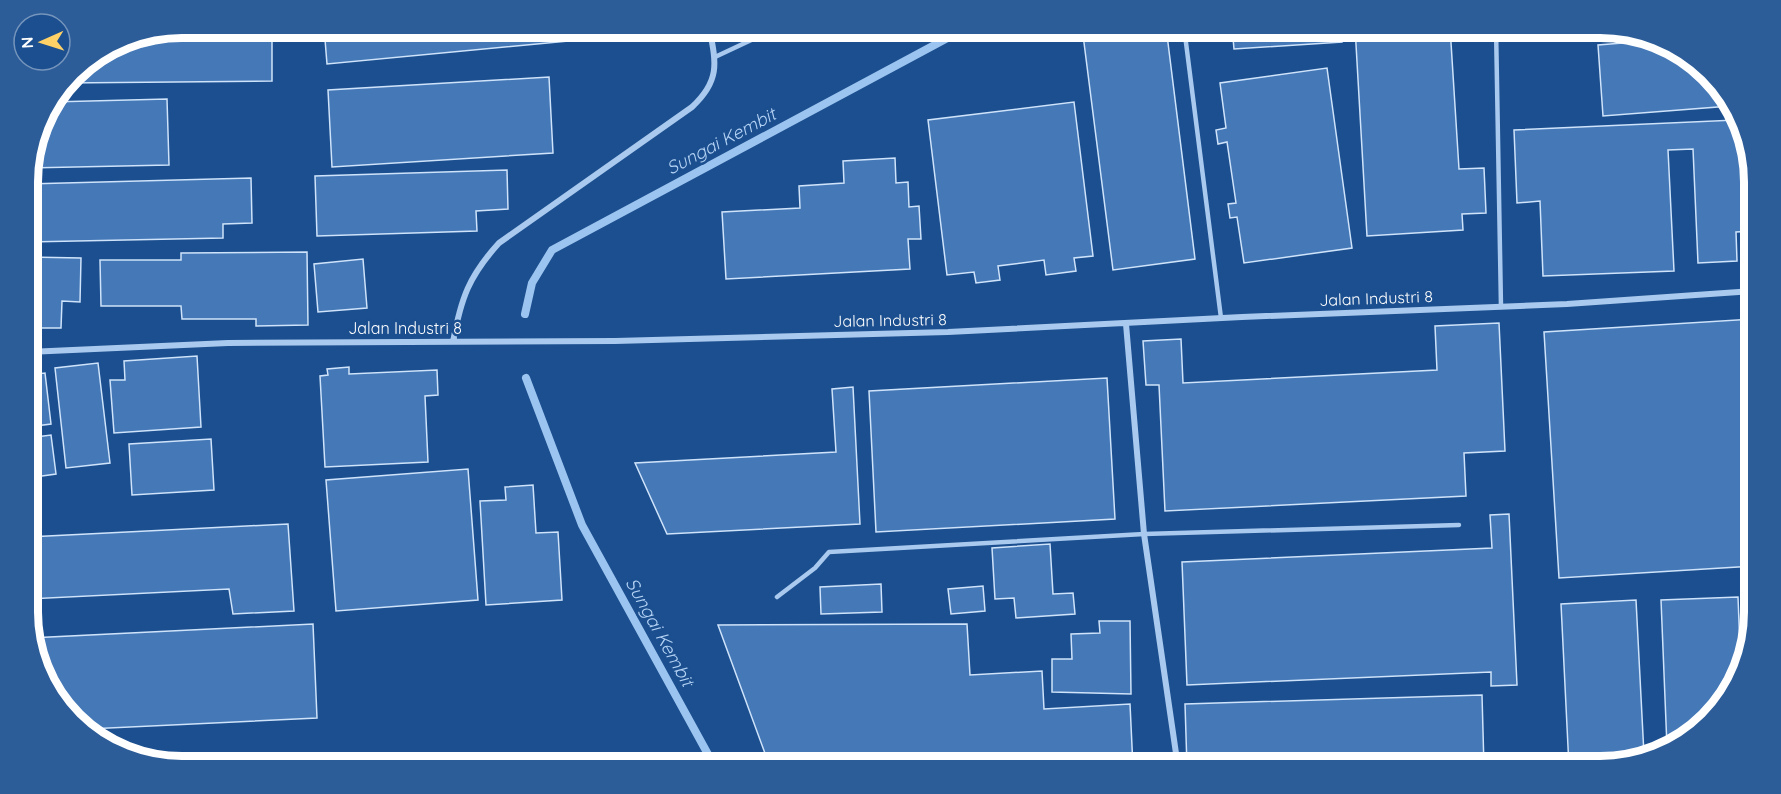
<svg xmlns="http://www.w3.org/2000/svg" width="1781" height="794" viewBox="0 0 1781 794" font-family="Quicksand,sans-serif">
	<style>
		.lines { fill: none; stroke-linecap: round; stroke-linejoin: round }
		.stream { stroke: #9cc4f0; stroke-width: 8 }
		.building { fill: #4478b7; stroke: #cfe3fa; stroke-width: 1.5 }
		.lane { stroke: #a9c9ee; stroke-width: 4.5 }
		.street { stroke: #a9c9ee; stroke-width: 6 }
		.labels { text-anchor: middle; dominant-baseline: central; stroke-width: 5; stroke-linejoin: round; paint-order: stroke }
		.street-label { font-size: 16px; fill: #fff; stroke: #1b4f8f }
		.water-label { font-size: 18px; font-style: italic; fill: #b5d3f5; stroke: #1b4f8f }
		.rim { fill: none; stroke: #fff; stroke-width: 8 }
	</style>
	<rect width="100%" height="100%" fill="#1b4f8f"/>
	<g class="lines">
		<path class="stream" d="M525,314L532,283L552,250L968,27
			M526,378L582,525L715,767"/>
	</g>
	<path class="building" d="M181,27H272V81L66,83L79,66L123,39Z
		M324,27H609L610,37L327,64Z
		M1082,27H1166L1195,259L1113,270Z
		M1232,27H1341L1342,42L1234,49Z
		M1355,27H1450L1459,169L1484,168L1486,213L1462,214L1463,230L1367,236Z
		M1548,27H1602L1582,29V37L1549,39Z
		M1660,40L1722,87L1730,106L1603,116L1598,45Z
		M1327,68L1352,248L1244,263L1237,217L1230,218L1228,204L1236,203L1227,142L1218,144L1216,130L1226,128L1220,83Z
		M549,77L553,153L332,167L328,90Z
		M167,99L169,165L28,168L43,113L51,102Z
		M1074,102L1093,256L1074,258L1076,271L1046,275L1044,260L998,266L1000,280L976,283L974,272L947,275L928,120Z
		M1736,120L1753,161V231L1736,232L1737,261L1698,263L1693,149L1668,150L1674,271L1543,276L1540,201L1517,203L1514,130Z
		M895,158L896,183L908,182L909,207L919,206L921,239H908L910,269L726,279L722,212L800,208L799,186L844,183L843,161Z
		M507,170L508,209L476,211L477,231L317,236L315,176Z
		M251,178L252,223L223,224V238L28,242L27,184Z
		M307,252L308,325L256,326V319H182L181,306H101L100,260H181V253Z
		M28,257L81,258L80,302L62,301L61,328H28Z
		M363,259L367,308L318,312L314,264Z
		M1753,319L1754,566L1559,578L1544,332Z
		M1499,323L1505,451L1464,453L1466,496L1165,511L1159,385H1146L1143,341L1181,339L1183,383L1437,370L1435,326Z
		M197,356L201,427L114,433L110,380H125L124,361Z
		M98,363L110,463L66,468L55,368Z
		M349,367V374L437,370L438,395L425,396L428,462L325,467L320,376L328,375L327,369Z
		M45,373L51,424L28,427V375Z
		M1107,378L1115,519L876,532L869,391Z
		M853,387L860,524L667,534L635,463L836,452L832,389Z
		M51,435L56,474L28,478V438Z
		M211,439L214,490L132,495L129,444Z
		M468,469L478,600L336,611L326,480Z
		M533,485L536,533L558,532L562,600L486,605L480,501L506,500L505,487Z
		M1509,514L1517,685L1491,686V672L1187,685L1182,562L1492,548L1490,515Z
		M288,524L294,611L233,614L229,589L28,599V537Z
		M1050,544L1053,594L1073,593L1075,614L1016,618L1014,598L995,599L992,548Z
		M881,584L882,612L821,614L820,587Z
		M983,586L985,611L951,614L948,589Z
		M1738,597L1741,673L1686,741L1667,747L1661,600Z
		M1636,600L1644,755L1610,766L1569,767L1561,604Z
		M1099,621H1130L1131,694L1052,692V659H1072L1071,634L1100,633Z
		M313,624L317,718L88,729L59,707L30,638Z
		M967,624L970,675L1042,671L1044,709L1130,704L1133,767H770L718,625Z
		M1482,695L1484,767H1187L1185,704Z
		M347,754H540V767H347Z"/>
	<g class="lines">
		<path class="lane" d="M752,27L753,39
			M1184,27L1221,318
			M1496,27L1501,307
			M715,57L779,27
			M777,597L815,568L829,552L1144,534L1459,525"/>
		<path class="street" d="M1126,324L1144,534L1178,767
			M453,342C461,298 469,276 499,243L692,107C721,80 716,62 709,27
			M28,352L228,343L615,341L948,332L1242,317L1567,304L1753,291"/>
	</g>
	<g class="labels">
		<g class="street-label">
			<text transform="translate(1376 298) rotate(-2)">Jalan Industri 8</text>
			<text transform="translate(890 320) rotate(-1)">Jalan Industri 8</text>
			<text x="405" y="328">Jalan Industri 8</text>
		</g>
		<g class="water-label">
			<text transform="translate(721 141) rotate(-28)">Sungai Kembit</text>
			<text transform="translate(660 632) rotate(61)">Sungai Kembit</text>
		</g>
	</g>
	<path d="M0 0H1781V794H0ZM182 38H1600A144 144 0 0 1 1744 182V612A144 144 0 0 1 1600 756H182A144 144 0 0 1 38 612V182A144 144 0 0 1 182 38Z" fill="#2d5d98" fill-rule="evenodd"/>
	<path class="rim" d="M182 38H1600A144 144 0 0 1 1744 182V612A144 144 0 0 1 1600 756H182A144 144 0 0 1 38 612V182A144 144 0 0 1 182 38Z"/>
	<g transform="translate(42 42) rotate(267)"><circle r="28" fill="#1b4f8f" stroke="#7695bc" stroke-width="1.5"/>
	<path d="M0-4.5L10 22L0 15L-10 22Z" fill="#ffd166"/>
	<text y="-9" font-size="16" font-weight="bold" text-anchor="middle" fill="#ffffff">N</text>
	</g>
</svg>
